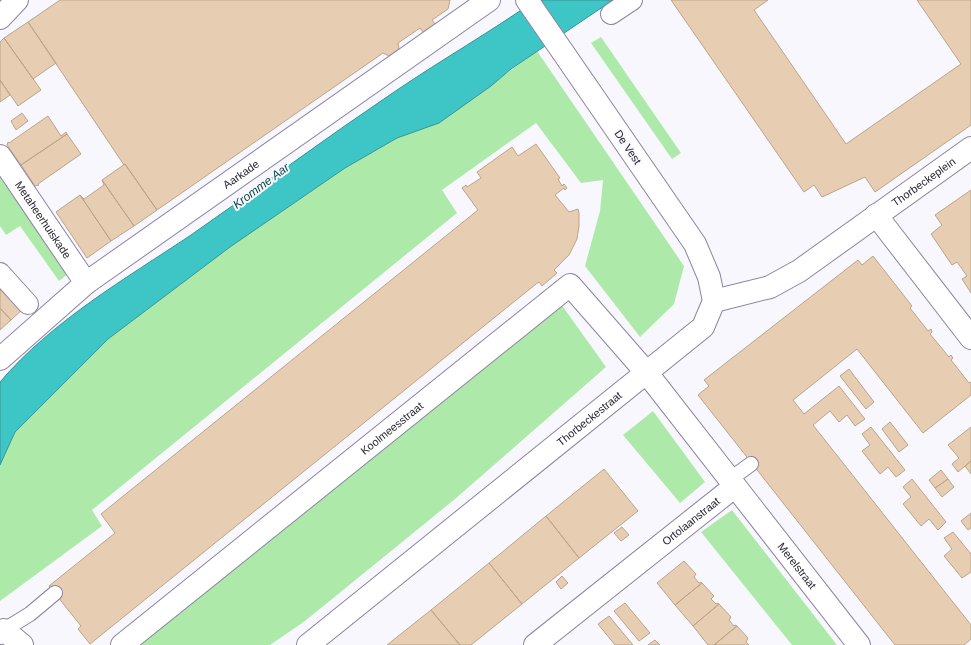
<svg xmlns="http://www.w3.org/2000/svg" width="971" height="645" viewBox="0 0 971 645" font-family="Helvetica,sans-serif">
	<style>
		.green { fill: #adeaa9 }
		.water { fill: #3ec5c5; stroke: #379498 }
		.building { fill: #e7ceb2; stroke: #bba489 }
		.lines { fill: none; stroke-linecap: round; stroke-linejoin: round }
		.service-casing { stroke: #8d84a2; stroke-width: 16 }
		.pedestrian-casing { stroke: #8d84a2; stroke-width: 22 }
		.minor-casing { stroke: #8d84a2; stroke-width: 24 }
		.tertiary-casing { stroke: #8d84a2; stroke-width: 24 }
		.service { stroke: #fff; stroke-width: 14 }
		.pedestrian { stroke: #fff; stroke-width: 20 }
		.minor { stroke: #fff; stroke-width: 22 }
		.tertiary { stroke: #fff; stroke-width: 22 }
		.labels { text-anchor: middle; dominant-baseline: central; stroke-width: 4; stroke-linejoin: round; paint-order: stroke }
		.street-label { font-size: 11px; fill: #26222e; stroke: #f9f7fe }
		.water-label { font-size: 12px; font-style: italic; fill: #0a4647; stroke: #f9f7fe }
	</style>
	<rect width="100%" height="100%" fill="#f9f7fe"/>
	<path class="green" d="M601,37L681,153L672,159L591,43Z
		M537,51L684,266L674,304L640,337L585,266L600,211L603,180L581,183L536,123L442,190L457,213L92,510L102,526L0,601V465L15,432L108,339L230,247L345,168L397,138L439,123Z
		M0,178L68,274L59,281L20,226L6,235L0,226Z
		M561,304L606,367L455,499L305,621L270,645H136Z
		M653,411L705,482L680,503L623,435Z
		M732,510L837,645H792L701,532Z"/>
	<path class="water" d="M536,0H613L511,69L491,86L439,123L397,138L345,168L230,247L108,339L15,432L0,465V382C52,321 125,279 191,235C260,187 327,137 397,90C443,59 490,32 536,0Z"/>
	<path class="building" d="M450,0L448,9L432,20L435,24L423,32L420,28L398,43L399,49L389,56L383,53L157,210L125,164L124,165L28,22L60,0Z
		M671,0H768L754,10L846,144L961,64L917,0H971V125L875,192L865,177L822,197L814,185L804,192Z
		M28,22L56,63L33,79L4,38Z
		M4,38L41,90L18,106L0,80V42Z
		M0,80L10,95L0,102Z
		M22,113L28,121L16,130L11,121Z
		M48,116L61,136L66,132L67,134L21,165L7,145L8,142L9,143Z
		M67,134L81,154L38,184L39,185L35,186L21,165Z
		M536,144L560,178L558,179L562,186L564,184L567,188L565,190L564,188L555,195L569,212L578,209L579,213V226L577,239L569,255L554,270L557,273L542,286L539,282L536,284L90,644L78,629L81,626L49,586L115,533L101,514L478,210L462,188L466,185L467,187L481,178L477,172L512,147L518,156Z
		M125,164L157,210L134,226L102,180Z
		M102,180L134,226L111,241L80,195L84,199L104,185Z
		M971,190V293L962,279L967,276L957,262L952,265L931,234L942,225L935,215Z
		M80,195L111,241L87,258L56,212Z
		M873,256L912,306L910,308L928,331L931,329L932,332L930,334L949,357L951,355L953,358L951,360L969,383L971,382V395L923,433L857,349L793,400L804,414L839,386L865,419L855,426L847,415L839,422L830,411L813,425L971,625V639L964,645H895L698,395L709,386L704,380L858,260L862,265Z
		M0,286L25,307L11,320L0,308Z
		M0,308L11,320L0,330Z
		M849,369L874,402L866,409L840,376Z
		M890,422L908,445L899,452L882,429Z
		M871,427L905,470L896,477L888,467L880,474L862,451L870,445L862,434Z
		M971,427V461L958,472L952,464L959,458L948,445Z
		M971,461V474L965,466Z
		M604,469L638,511L579,558L546,516Z
		M941,470L948,479L935,488L929,480Z
		M912,479L946,522L938,530L929,519L921,526L903,504L911,497L903,487Z
		M948,479L954,487L942,497L935,488Z
		M971,513V528L968,530L961,521Z
		M546,516L579,558L522,604L489,563Z
		M622,527L629,535L621,541L614,533Z
		M953,532L971,554V572L962,578L944,556L952,549L944,538Z
		M684,561L696,574L694,577L699,583L701,582L702,583L675,605L657,583Z
		M489,563L522,604L471,645H460L431,610Z
		M562,576L568,583L561,589L556,582Z
		M702,583L714,596L711,599L716,604L718,603L719,604L693,626L675,605Z
		M625,603L650,633L639,641L614,611Z
		M719,604L731,617L729,620L734,626L735,625L737,626L714,645H708L693,626Z
		M431,610L460,645H387Z
		M609,616L633,645H615L598,624Z
		M737,626L748,638L746,642L749,645H714Z
		M655,640L660,645H648Z"/>
	<g class="lines">
		<defs>
			<path id="service" d="M729,480L751,464
				M4,630L30,614L55,593"/>
			<path id="pedestrian" d="M611,14L632,0
				M0,273L28,304"/>
			<g id="minor">
				<path d="M0,18L17,0"/>
				<path id="s1" d="M0,156L86,283"/>
				<path d="M876,215L971,338"/>
				<path id="s2" d="M714,301L770,287L799,271L971,148"/>
				<path id="s3" d="M0,359L86,283L489,0"/>
				<path d="M0,633L4,630L22,645"/>
				<path id="s4" d="M122,645L570,285L646,372L859,645"/>
				<path id="s5" d="M535,645L734,487"/>
			</g>
			<g id="tertiary">
				<path id="s6" d="M308,645L703,327L714,301L709,277L695,244L527,0"/>
			</g>
		</defs>
		<use href="#service" class="service-casing"/>
		<use href="#pedestrian" class="pedestrian-casing"/>
		<use href="#minor" class="minor-casing"/>
		<use href="#tertiary" class="tertiary-casing"/>
		<use href="#service" class="service"/>
		<use href="#pedestrian" class="pedestrian"/>
		<use href="#minor" class="minor"/>
		<use href="#tertiary" class="tertiary"/>
	</g>
	<g class="labels">
		<g class="street-label">
			<text transform="translate(628 147) rotate(56)">De Vest</text>
			<text stroke="none"><textPath href="#s3" startOffset="304">Aarkade</textPath></text>
			<text stroke="none"><textPath href="#s2" startOffset="244">Thorbeckeplein</textPath></text>
			<text stroke="none"><textPath href="#s1" startOffset="77">Metaheerhuiskade</textPath></text>
			<text stroke="none"><textPath href="#s6" startOffset="361">Thorbeckestraat</textPath></text>
			<text stroke="none"><textPath href="#s4" startOffset="346">Koolmeesstraat</textPath></text>
			<text stroke="none"><textPath href="#s5" startOffset="199">Ortolaanstraat</textPath></text>
			<text stroke="none"><textPath href="#s4" startOffset="936">Merelstraat</textPath></text>
		</g>
		<g class="water-label">
			<text transform="translate(261 186) rotate(-37)">Kromme Aar</text>
		</g>
	</g>
</svg>
